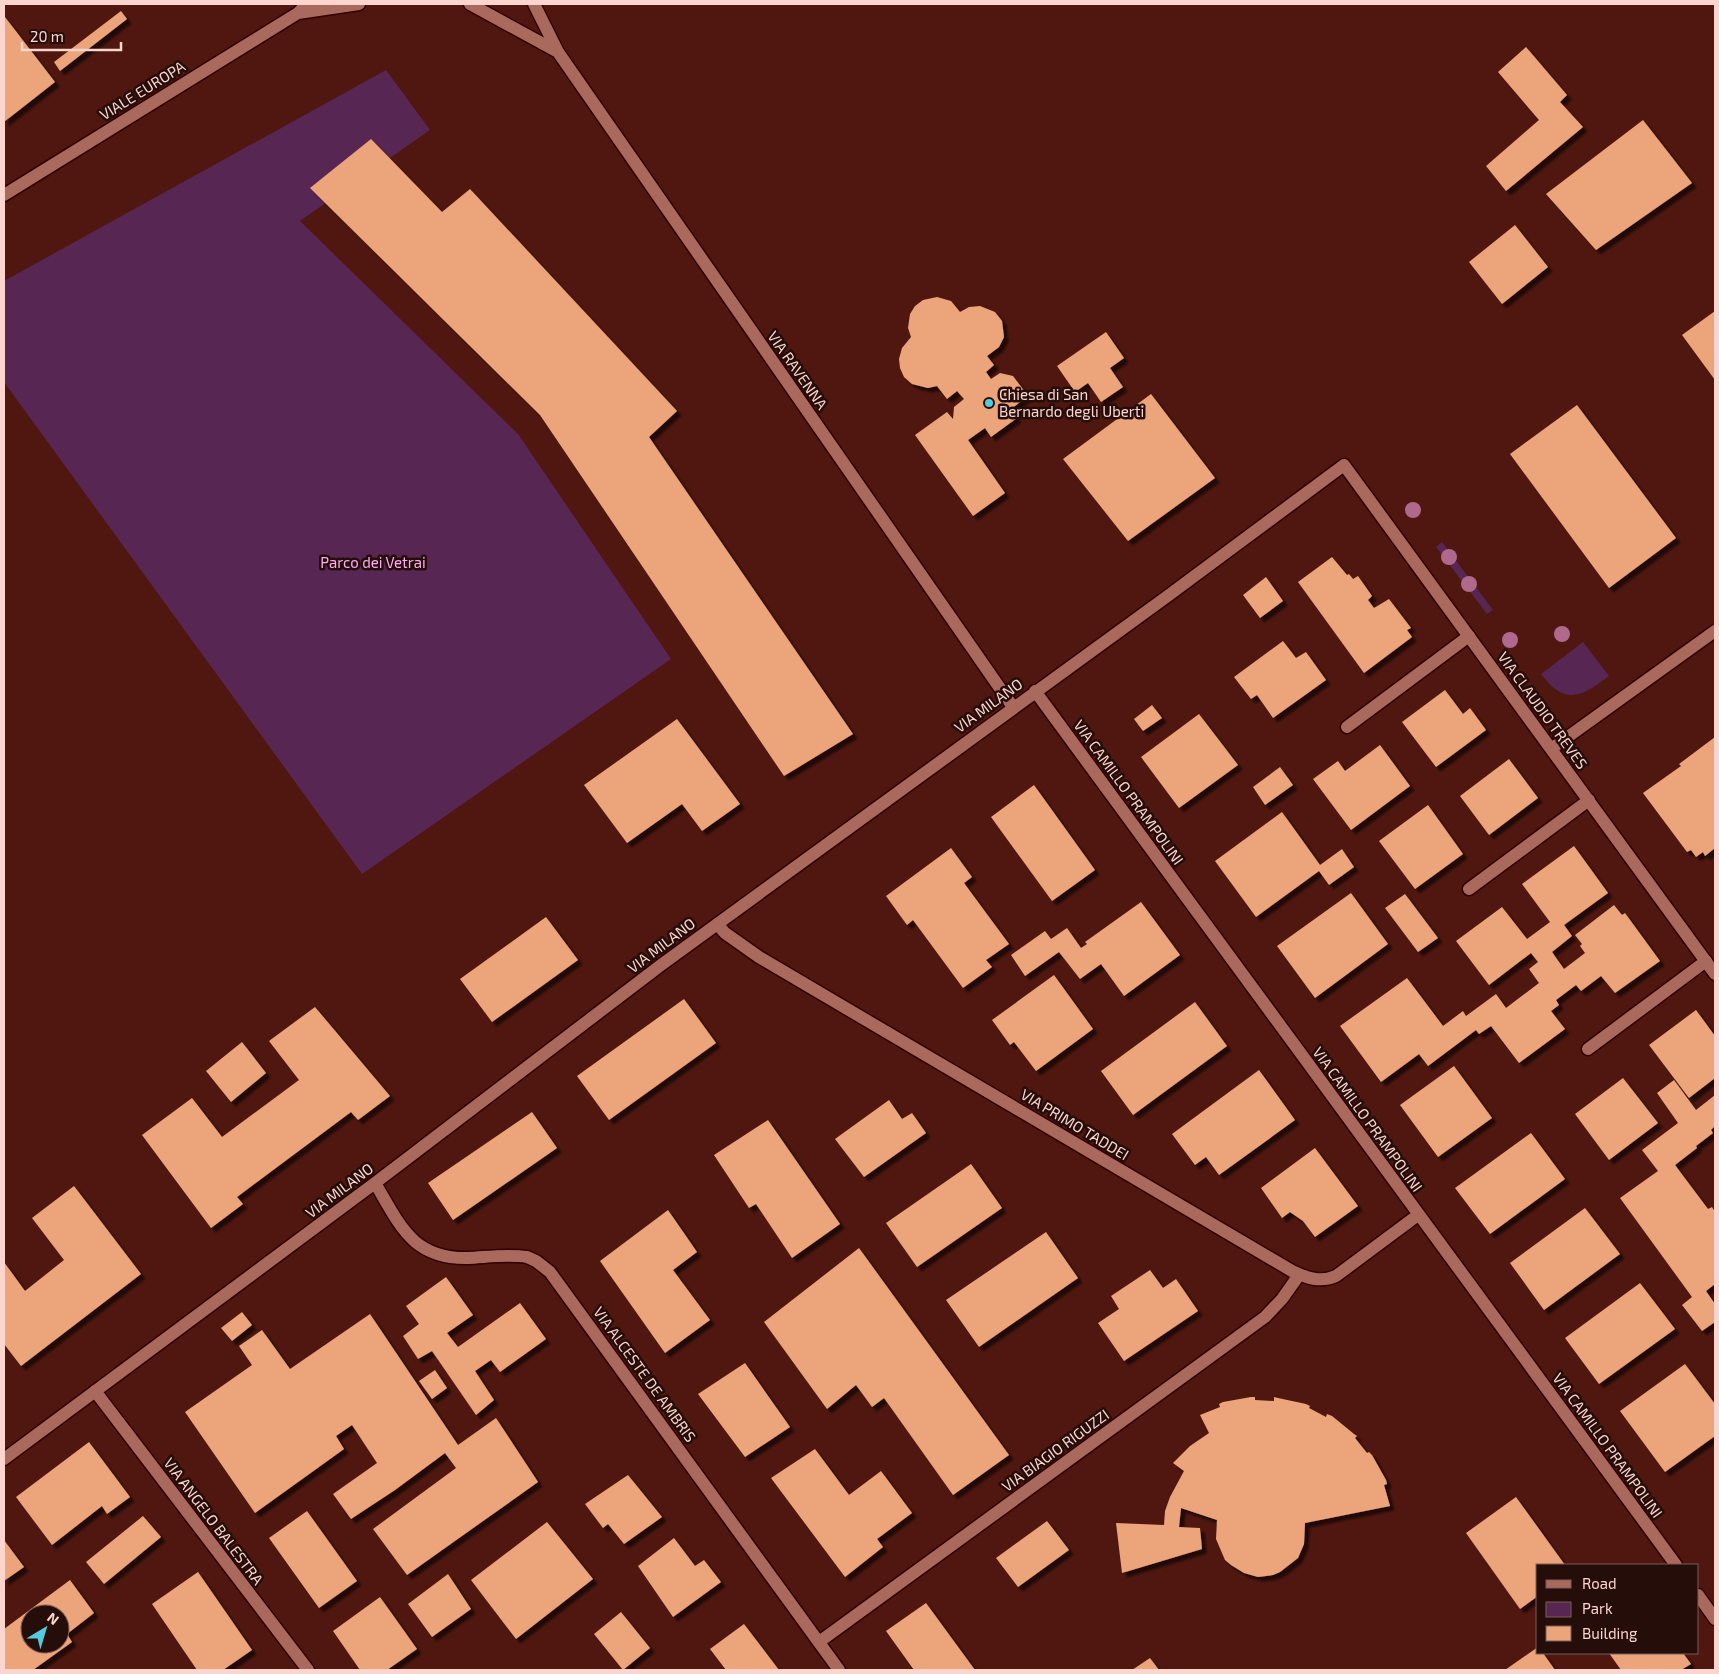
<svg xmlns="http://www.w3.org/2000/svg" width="1719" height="1674" viewBox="0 0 1719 1674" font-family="'Exo 2',sans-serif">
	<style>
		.green { fill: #582653 }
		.building { fill: #eca47a; fill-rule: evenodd; filter: url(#shadow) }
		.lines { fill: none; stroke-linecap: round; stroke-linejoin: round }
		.lane-casing { stroke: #320000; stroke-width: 15 }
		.street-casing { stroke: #320000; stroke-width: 15 }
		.secondary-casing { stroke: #320000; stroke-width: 15 }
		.lane { stroke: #aa695d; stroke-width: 12 }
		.street { stroke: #aa695d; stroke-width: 12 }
		.secondary { stroke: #aa695d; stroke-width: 12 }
		.tree { fill: #af698d }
		.poi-dot { fill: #54cade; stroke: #250d09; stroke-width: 2 }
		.labels { text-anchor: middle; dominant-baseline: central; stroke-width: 5; stroke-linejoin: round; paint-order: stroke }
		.street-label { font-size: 15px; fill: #fbd5ce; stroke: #250d09 }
		.poi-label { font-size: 15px; fill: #fbd5ce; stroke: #250d09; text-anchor: start }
		.park-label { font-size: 15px; fill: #feacf4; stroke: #250d09 }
	</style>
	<defs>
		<filter id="shadow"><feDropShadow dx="4.5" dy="4.5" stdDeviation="1" flood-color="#0009"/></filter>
	</defs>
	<rect width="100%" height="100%" fill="#4f170f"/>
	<path class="green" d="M386,70L430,130L300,221L518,434L671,659L362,874L4,382V281Z
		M1442,542L1493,610L1487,614L1436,547Z
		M1583,642L1609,676C1581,697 1565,706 1541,674Z"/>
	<path class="building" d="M121,11L127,19L60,71L54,62Z
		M4,17H5L55,82L4,122Z
		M1526,47L1567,95L1560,102L1583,127L1506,191L1486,166L1539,120L1498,72Z
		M1643,120L1692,183L1596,250L1546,194Z
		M371,139L442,212L470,189L677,411L649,437L853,734L784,776L540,415L310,188Z
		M1515,225L1548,267L1502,304L1469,262Z
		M937,297L951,301L960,312L969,307L980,306L995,312L1002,321L1004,337L999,347L987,356L994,365L986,372L991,379L1000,373L1013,376L1028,396L1011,409L1017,418L991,437L985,428L968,440L1005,493L973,516L915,435L947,412L953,419L954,407L964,399L957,391L947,399L937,386L928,388L912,384L904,377L900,368L899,359L902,348L911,337L908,328L910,314L915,306L923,300Z
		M1715,311V380L1682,335Z
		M1106,332L1124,358L1110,368L1123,387L1101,402L1088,383L1075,392L1057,366Z
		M1151,394L1215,478L1128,541L1063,459Z
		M1577,405L1676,538L1609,588L1510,454Z
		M1332,557L1347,575L1349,574L1353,579L1358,576L1372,596L1368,600L1374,608L1389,599L1411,628L1407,630L1412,637L1364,673L1298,582Z
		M1266,577L1283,601L1260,618L1243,595Z
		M1283,641L1296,658L1306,652L1326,680L1273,718L1257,695L1251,699L1234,677Z
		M1445,690L1463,714L1470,708L1486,730L1436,767L1402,722Z
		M1152,705L1162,718L1143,731L1134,719Z
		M1199,714L1238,765L1179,808L1141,757Z
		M677,719L740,804L702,831L682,804L627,843L584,785Z
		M1715,737V848L1705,856L1703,852L1696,857L1691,850L1687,852L1643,793L1681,766L1679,764Z
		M1380,745L1410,786L1351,830L1313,779L1338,761L1345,771Z
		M1509,759L1538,798L1489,835L1460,796Z
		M1280,767L1293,785L1265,805L1253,787Z
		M1034,785L1095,870L1052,901L991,817Z
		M1428,805L1463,854L1415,889L1379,841Z
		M1282,812L1320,865L1342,849L1354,867L1329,885L1319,871L1256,917L1215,861Z
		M1574,846L1608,893L1564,925L1572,936L1552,952L1564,969L1585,953L1580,946L1582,944L1575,935L1614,905L1622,915L1625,913L1660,961L1615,993L1601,976L1581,991L1576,985L1556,1000L1559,1005L1551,1011L1565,1029L1519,1063L1491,1026L1479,1034L1476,1030L1428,1066L1419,1054L1381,1082L1340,1026L1407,978L1443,1026L1463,1011L1466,1016L1496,994L1506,1008L1539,983L1529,969L1538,962L1531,953L1489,985L1456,941L1502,907L1527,939L1550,922L1522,884Z
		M951,848L972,877L964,883L1009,944L986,960L992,967L963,988L913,920L907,925L886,896Z
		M1351,893L1388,944L1315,998L1277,946Z
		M1405,894L1438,938L1418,952L1385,908Z
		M1141,902L1180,955L1124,996L1101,964L1080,979L1059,952L1025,976L1011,955L1045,931L1051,939L1067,928L1081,948L1087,944L1085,942Z
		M546,917L578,960L492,1022L460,979Z
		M1054,975L1093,1029L1036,1071L1014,1042L1010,1045L992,1020Z
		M684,999L716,1043L609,1120L577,1076Z
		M1195,1002L1227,1046L1133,1115L1101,1071Z
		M315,1007L390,1096L358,1120L351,1112L237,1197L243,1204L211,1228L142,1135L192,1098L222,1137L299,1080L269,1041Z
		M1696,1010L1715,1036V1078L1689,1098L1649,1045Z
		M242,1042L266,1073L231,1102L206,1071Z
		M1454,1066L1492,1118L1438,1157L1400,1105Z
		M1259,1070L1295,1120L1219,1175L1206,1157L1195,1165L1172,1134Z
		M1623,1078L1658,1123L1609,1160L1575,1114Z
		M1674,1080L1696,1110L1715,1095V1126L1711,1130L1713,1133L1696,1146L1697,1148L1675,1165L1708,1209L1712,1207L1715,1212V1284L1706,1291L1715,1304V1322L1702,1331L1682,1305L1692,1297L1620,1198L1658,1171L1642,1150L1678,1123L1657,1093Z
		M889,1100L902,1119L912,1113L926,1133L864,1177L835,1139Z
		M532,1112L557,1148L453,1220L428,1183Z
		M768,1120L840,1224L792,1258L756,1204L749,1208L714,1155Z
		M1531,1133L1565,1179L1490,1234L1455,1188Z
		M1315,1148L1358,1206L1315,1237L1303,1221L1290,1212L1282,1218L1261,1188Z
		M971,1164L1002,1208L917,1267L886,1223Z
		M74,1186L141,1274L21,1366L4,1344V1262L25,1291L64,1260L32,1218Z
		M1585,1208L1620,1254L1544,1310L1510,1263Z
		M668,1210L697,1252L673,1270L710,1320L665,1353L600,1261Z
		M1046,1232L1078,1278L979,1347L946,1300Z
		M859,1248L1009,1455L953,1495L884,1398L872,1407L856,1385L827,1409L764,1322Z
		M1150,1270L1163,1288L1176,1279L1198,1311L1124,1361L1098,1323L1119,1309L1111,1296Z
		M446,1277L473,1315L447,1333L458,1347L520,1303L546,1339L500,1372L491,1360L475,1371L494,1400L476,1415L432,1351L418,1359L403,1336L419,1324L406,1306Z
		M1640,1283L1675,1329L1599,1384L1565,1338Z
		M242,1312L252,1325L232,1341L221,1328Z
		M370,1314L458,1445L496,1418L538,1482L407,1575L373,1529L456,1468L445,1453L395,1490L351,1519L333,1494L377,1463L352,1425L336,1436L344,1449L255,1513L185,1412L252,1365L239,1346L262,1330L290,1369Z
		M745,1363L790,1427L745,1457L698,1394Z
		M1685,1364L1715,1404V1436L1665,1472L1620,1411Z
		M435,1370L447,1388L432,1399L419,1381Z
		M1251,1397H1255V1400L1274,1401V1397L1278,1398L1306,1404L1310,1406L1309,1408L1326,1417L1327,1414L1332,1416L1354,1434L1357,1436L1355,1438L1367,1453L1369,1452L1372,1455L1386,1480L1387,1484L1384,1485L1390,1506L1305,1523L1304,1544L1298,1558L1280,1572L1273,1575L1258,1577L1244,1573L1231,1565L1225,1560L1216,1539L1217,1520L1181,1508L1179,1527L1200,1528L1202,1549L1122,1573L1116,1523L1164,1525L1165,1511L1170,1497L1184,1471L1173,1463L1190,1446L1209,1433L1200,1415L1220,1407L1219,1404L1223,1402Z
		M89,1442L130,1497L107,1514L102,1506L52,1545L16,1497Z
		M815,1449L849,1495L881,1471L912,1513L877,1539L883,1547L845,1577L771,1478Z
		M628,1475L662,1517L624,1544L608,1524L603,1528L585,1504Z
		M1516,1497L1565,1565H1538V1596L1520,1609L1466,1533Z
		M307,1511L357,1581L319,1608L269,1538Z
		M143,1516L161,1537L104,1584L86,1562Z
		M1047,1521L1069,1550L1018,1587L996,1558Z
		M547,1522L593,1579L516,1639L471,1580Z
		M674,1538L695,1566L704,1560L721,1582L673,1617L638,1566Z
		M4,1540L24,1567L4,1581Z
		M198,1572L252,1650L223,1670H197L152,1604Z
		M448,1574L471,1609L432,1637L408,1604Z
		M70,1580L94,1613L67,1634L72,1642L33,1670H4V1629ZM30,1614H60V1644H30Z
		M380,1597L417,1649L387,1670H360L333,1631Z
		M926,1603L975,1670H914L886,1631Z
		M621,1612L650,1648L623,1670L594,1634Z
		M744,1624L779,1670H726L710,1649Z
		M1538,1647V1653H1543L1555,1670H1505Z
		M1609,1653H1683L1691,1664L1681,1670H1621Z
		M1150,1658L1159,1670H1132Z"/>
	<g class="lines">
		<defs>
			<path id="lane" d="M1347,727L1469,636
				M1469,889L1589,800
				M1588,1049L1706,961"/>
			<path id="street" d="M470,4L558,52
				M534,4L558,52L1013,707
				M1035,691L1676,1565
				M1551,749L1715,631
				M717,924L725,933L759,957L1292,1271C1307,1278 1320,1283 1336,1276L1418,1215
				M375,1183C400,1225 412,1259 468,1258C488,1257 508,1254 527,1257L536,1261L550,1272L839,1670
				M95,1391L308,1670
				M4,1459L375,1183L661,965L1169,595L1344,465L1715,974
				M1698,1595L1715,1619
				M819,1642L1265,1317L1282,1299L1299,1275"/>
			<path id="secondary" d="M298,13L359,4
				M4,195L298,13L307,4"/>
		</defs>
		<use href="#lane" class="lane-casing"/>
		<use href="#street" class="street-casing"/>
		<use href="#secondary" class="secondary-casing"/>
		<use href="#lane" class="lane"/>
		<use href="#street" class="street"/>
		<use href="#secondary" class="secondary"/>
	</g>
	<g class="tree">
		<circle cx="1413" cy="510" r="8"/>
		<circle cx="1449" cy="557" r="8"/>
		<circle cx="1469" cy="584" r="8"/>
		<circle cx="1562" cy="634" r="8"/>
		<circle cx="1510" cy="640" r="8"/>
	</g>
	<circle class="poi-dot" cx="989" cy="403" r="5"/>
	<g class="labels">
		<g class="street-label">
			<text transform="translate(142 90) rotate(-32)">VIALE EUROPA</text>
			<text transform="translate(798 370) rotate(55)">VIA RAVENNA</text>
			<text transform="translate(988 705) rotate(-36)">VIA MILANO</text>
			<text transform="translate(1543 710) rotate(54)">VIA CLAUDIO TREVES</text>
			<text transform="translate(1129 792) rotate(54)">VIA CAMILLO PRAMPOLINI</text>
			<text transform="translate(661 945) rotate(-37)">VIA MILANO</text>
			<text transform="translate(1368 1119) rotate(54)">VIA CAMILLO PRAMPOLINI</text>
			<text transform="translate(1075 1124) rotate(31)">VIA PRIMO TADDEI</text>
			<text transform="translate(339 1190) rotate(-37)">VIA MILANO</text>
			<text transform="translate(645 1374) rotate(54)">VIA ALCESTE DE AMBRIS</text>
			<text transform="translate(1608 1445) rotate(54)">VIA CAMILLO PRAMPOLINI</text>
			<text transform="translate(1055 1450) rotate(-36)">VIA BIAGIO RIGUZZI</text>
			<text transform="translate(214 1521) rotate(53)">VIA ANGELO BALESTRA</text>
		</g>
		<g class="poi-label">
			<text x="999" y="394">Chiesa di San<tspan x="999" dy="17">Bernardo degli Uberti</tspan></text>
		</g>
		<g class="park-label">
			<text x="373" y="562">Parco dei Vetrai</text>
		</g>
	</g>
	<rect width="1719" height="1674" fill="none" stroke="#fbd5ce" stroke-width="10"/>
	<rect x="1536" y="1564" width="162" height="90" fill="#250d09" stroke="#7b5d58"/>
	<rect x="1546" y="1580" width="25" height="8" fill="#aa695d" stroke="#7b5d58"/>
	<text x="1582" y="1589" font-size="15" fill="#fbd5ce">Road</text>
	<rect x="1546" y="1602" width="25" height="15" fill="#582653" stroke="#7b5d58"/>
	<text x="1582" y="1614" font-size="15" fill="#fbd5ce">Park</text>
	<rect x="1546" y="1626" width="25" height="15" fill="#eca47a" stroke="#7b5d58"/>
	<text x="1582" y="1639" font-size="15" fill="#fbd5ce">Building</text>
	<g transform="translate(45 1629) rotate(38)"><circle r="24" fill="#250d09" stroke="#7b5d58"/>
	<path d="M0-4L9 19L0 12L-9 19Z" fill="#54cade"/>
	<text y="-8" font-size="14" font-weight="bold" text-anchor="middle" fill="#fbd5ce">N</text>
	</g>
	<path d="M22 42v8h99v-8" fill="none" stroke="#fbd5ce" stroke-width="2.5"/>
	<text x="30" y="42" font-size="15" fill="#fbd5ce" stroke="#250d09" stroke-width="4" paint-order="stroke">20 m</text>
</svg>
